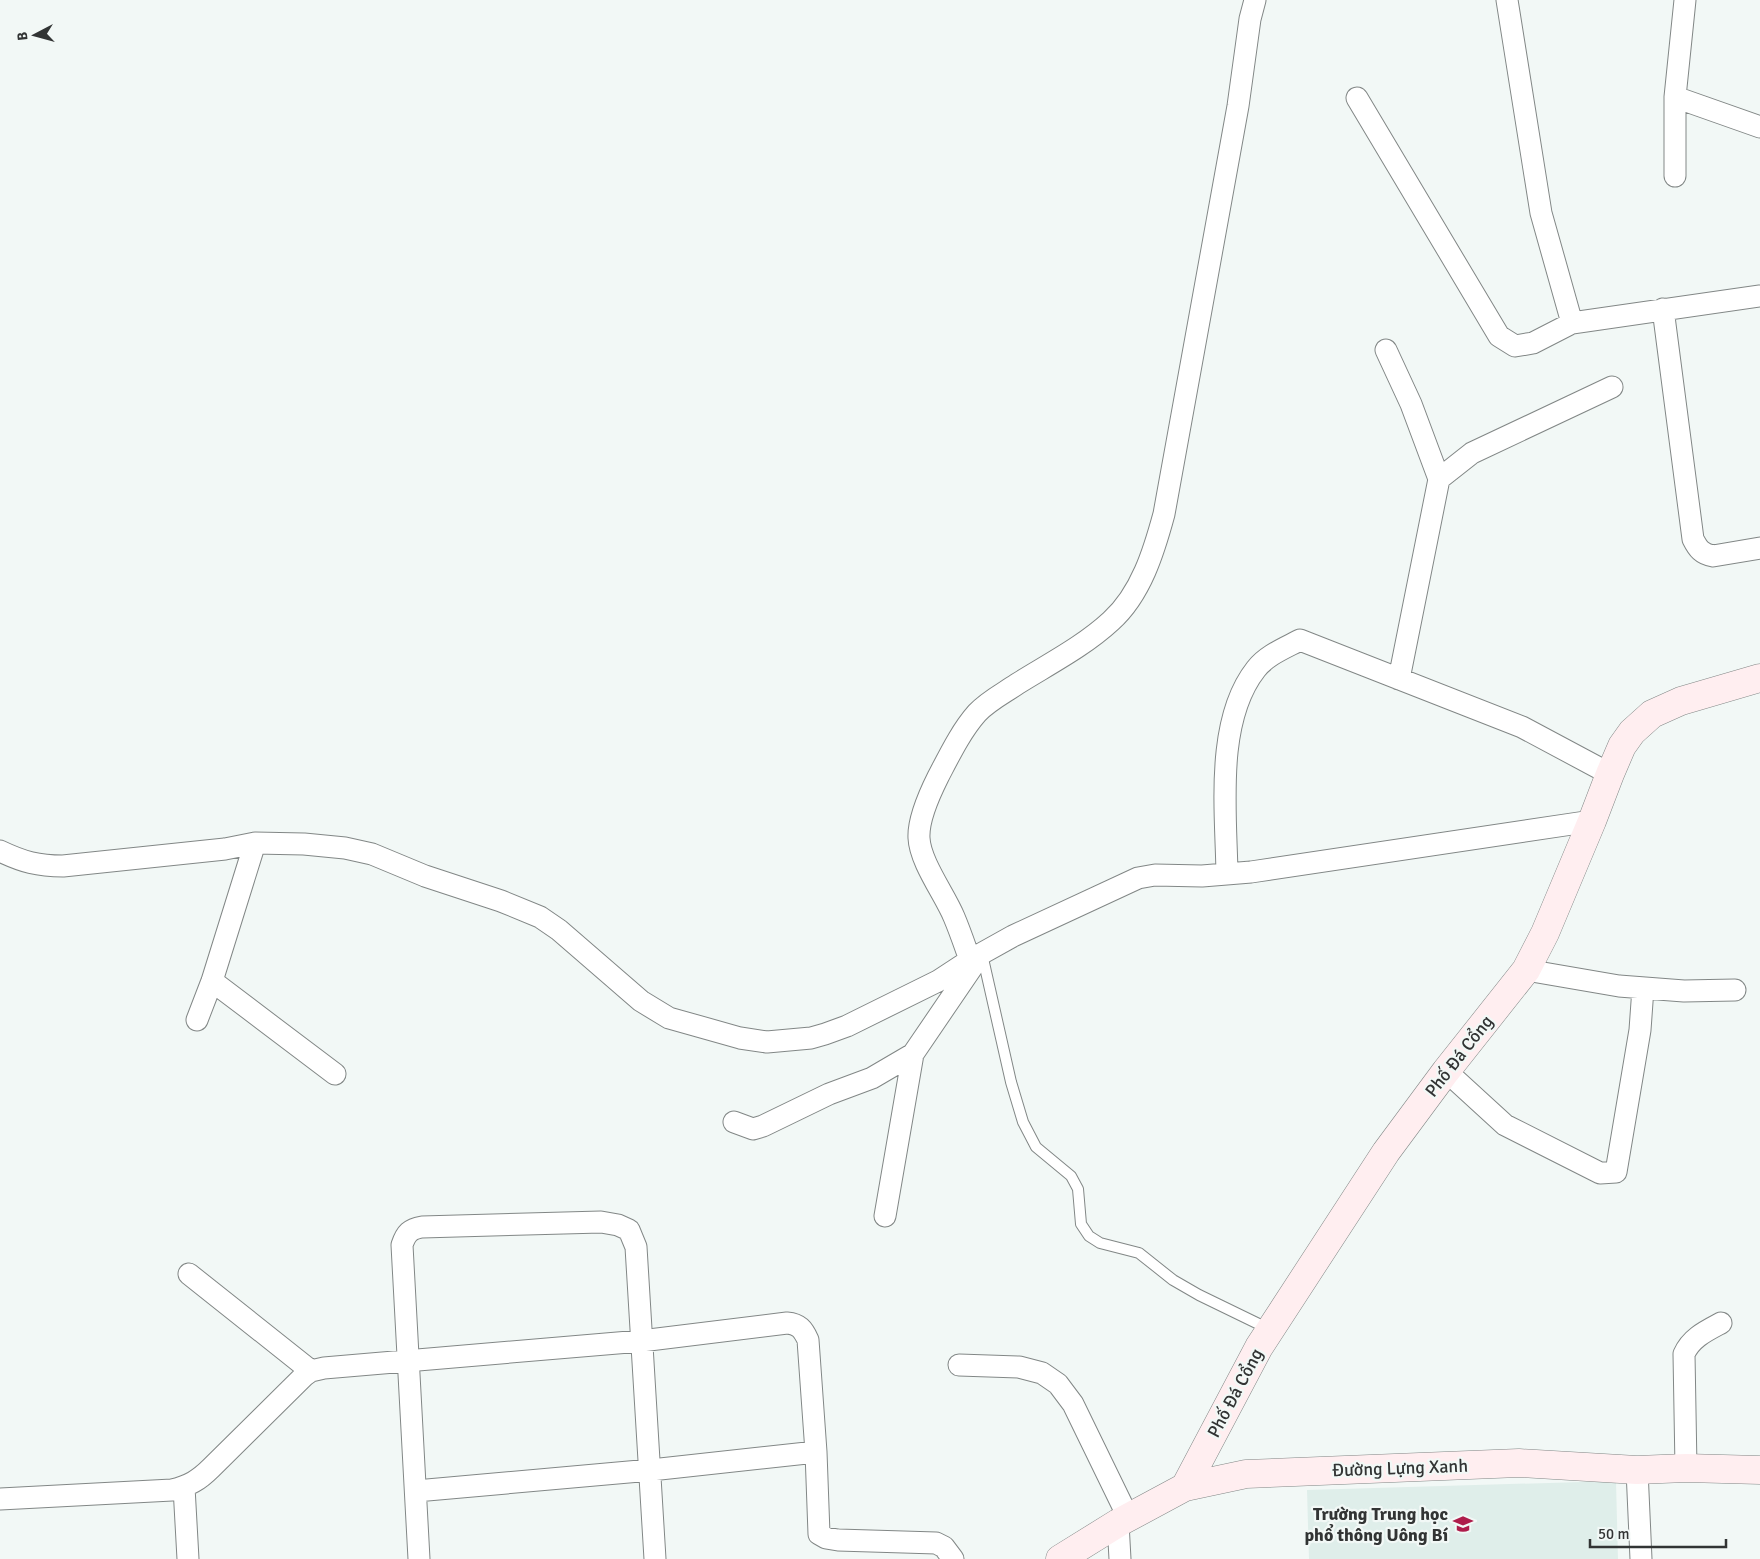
<svg xmlns="http://www.w3.org/2000/svg" width="1760" height="1559" viewBox="0 0 1760 1559" font-family="Signika,sans-serif">
	<style>
		.built { fill: #dfeeea }
		.lines { fill: none; stroke-linecap: round; stroke-linejoin: round }
		.lane-casing { stroke: #828786; stroke-width: 12 }
		.street-casing { stroke: #828786; stroke-width: 23 }
		.secondary-casing { stroke: #828786; stroke-width: 29 }
		.lane { stroke: #fff; stroke-width: 10 }
		.street { stroke: #fff; stroke-width: 21 }
		.secondary { stroke: #ffeef0; stroke-width: 28 }
		.labels { text-anchor: middle; dominant-baseline: central; stroke-width: 4.5; stroke-linejoin: round; paint-order: stroke }
		.street-label { font-size: 18px; fill: #323434; stroke: #f2f8f6 }
		.poi-label { font-size: 18px; font-weight: bold; fill: #323434; stroke: #f2f8f6; text-anchor: end }
	</style>
	<rect width="100%" height="100%" fill="#f2f8f6"/>
	<path class="built" d="M1616,1481L1618,1559H1309L1307,1490Z"/>
	<g class="lines">
		<defs>
			<path id="lane" d="M982,954L1011,1082L1023,1122L1036,1147L1071,1176L1078,1189L1081,1224L1089,1236L1100,1243L1139,1253L1173,1280L1199,1295L1269,1329"/>
			<path id="street" d="M1507,0L1541,213L1572,323
				M1675,97L1760,127
				M1357,98L1499,336L1515,346L1533,343L1572,323L1760,296
				M1675,176V97L1685,0
				M1663,309L1693,539C1698,549 1702,554 1713,556L1760,548
				M1386,350L1411,404L1439,479L1399,679
				M1439,479L1472,453L1612,387
				M0,851C23,862 38,866 63,866L225,849L255,843L304,844L345,848L372,854L425,876L501,901L540,917L559,930L641,1001L669,1018L740,1038L767,1042L811,1038L825,1034L847,1026L938,981L970,960L1013,936L1138,878L1155,875L1202,876L1251,872L1592,821
				M1227,874C1226,811 1215,721 1256,669C1267,655 1285,648 1300,640L1522,727L1610,774
				M970,960C965,946 960,931 954,917C945,895 920,862 919,838C918,820 930,793 938,777C949,756 961,731 977,713C988,701 1004,693 1017,684C1049,664 1084,646 1111,621C1141,594 1154,551 1164,514L1238,106L1250,19L1255,0
				M1526,970L1619,986L1684,991L1735,990
				M212,981L335,1074
				M197,1020L212,981L255,843
				M1446,1071L1505,1125L1600,1173L1616,1172L1640,1030L1643,988
				M734,1122L753,1129L763,1126L829,1094L872,1078L913,1054L977,960
				M885,1216L913,1054
				M189,1274L311,1371
				M959,1365L1019,1367L1042,1373L1058,1384L1073,1404L1129,1519
				M1686,1468L1684,1354C1691,1338 1706,1331 1721,1323
				M1637,1470L1641,1559
				M184,1487L188,1559
				M416,1491L651,1470L816,1452
				M0,1499L172,1490C189,1486 199,1480 211,1468L304,1376L311,1371L324,1368L641,1341L787,1323C799,1324 803,1329 808,1340L816,1452L819,1534L826,1538L838,1540L936,1543L944,1547L953,1559
				M1118,1523L1120,1559
				M419,1559L402,1245C406,1233 410,1229 422,1227L601,1222L618,1225L629,1230L636,1247L655,1559"/>
			<path id="secondary" d="M1185,1487L1259,1347L1386,1152L1446,1071L1526,970L1545,933L1592,821L1610,774L1622,746L1632,732L1652,714L1681,701L1760,678
				M1060,1559L1118,1523L1185,1487L1246,1474L1519,1463L1637,1470L1686,1468L1760,1470"/>
		</defs>
		<use href="#lane" class="lane-casing"/>
		<use href="#street" class="street-casing"/>
		<use href="#secondary" class="secondary-casing"/>
		<use href="#lane" class="lane"/>
		<use href="#street" class="street"/>
		<use href="#secondary" class="secondary"/>
	</g>
	<defs>
		<symbol id="school-bare" viewBox="-9 -9 18 18"><path d="M0-5L7-2L0 1L-7-2ZM-4 1L0 2.5L4 1V4Q0 6-4 4Z" fill="#ae1c4b" stroke="#f2f8f6" stroke-width="2.5" paint-order="stroke"/></symbol>
	</defs>
	<g fill-rule="evenodd">
		<use href="#school-bare" x="1449" y="1510" width="28" height="28"/>
	</g>
	<g class="labels">
		<g class="street-label">
			<text transform="translate(1459 1056) rotate(-52)">Phố Đá Cổng</text>
			<text transform="translate(1235 1393) rotate(-62)">Phố Đá Cổng</text>
			<text transform="translate(1400 1468) rotate(-2)">Đường Lựng Xanh</text>
		</g>
		<g class="poi-label">
			<text x="1448" y="1514">Trường Trung học<tspan x="1448" dy="21">phổ thông Uông Bí</tspan></text>
		</g>
	</g>
	<g transform="translate(35 35) rotate(264)" stroke="#f2f8f6" stroke-width="4" paint-order="stroke">
	<path d="M0-4L9 19L0 12L-9 19Z" fill="#323434"/>
	<text y="-8" font-size="14" font-weight="bold" text-anchor="middle" fill="#323434">B</text>
	</g>
	<path d="M1590 1539v8h136v-8" fill="none" stroke="#323434" stroke-width="2.5"/>
	<text x="1598" y="1539" font-size="15" fill="#323434" stroke="#f2f8f6" stroke-width="4" paint-order="stroke">50 m</text>
</svg>
